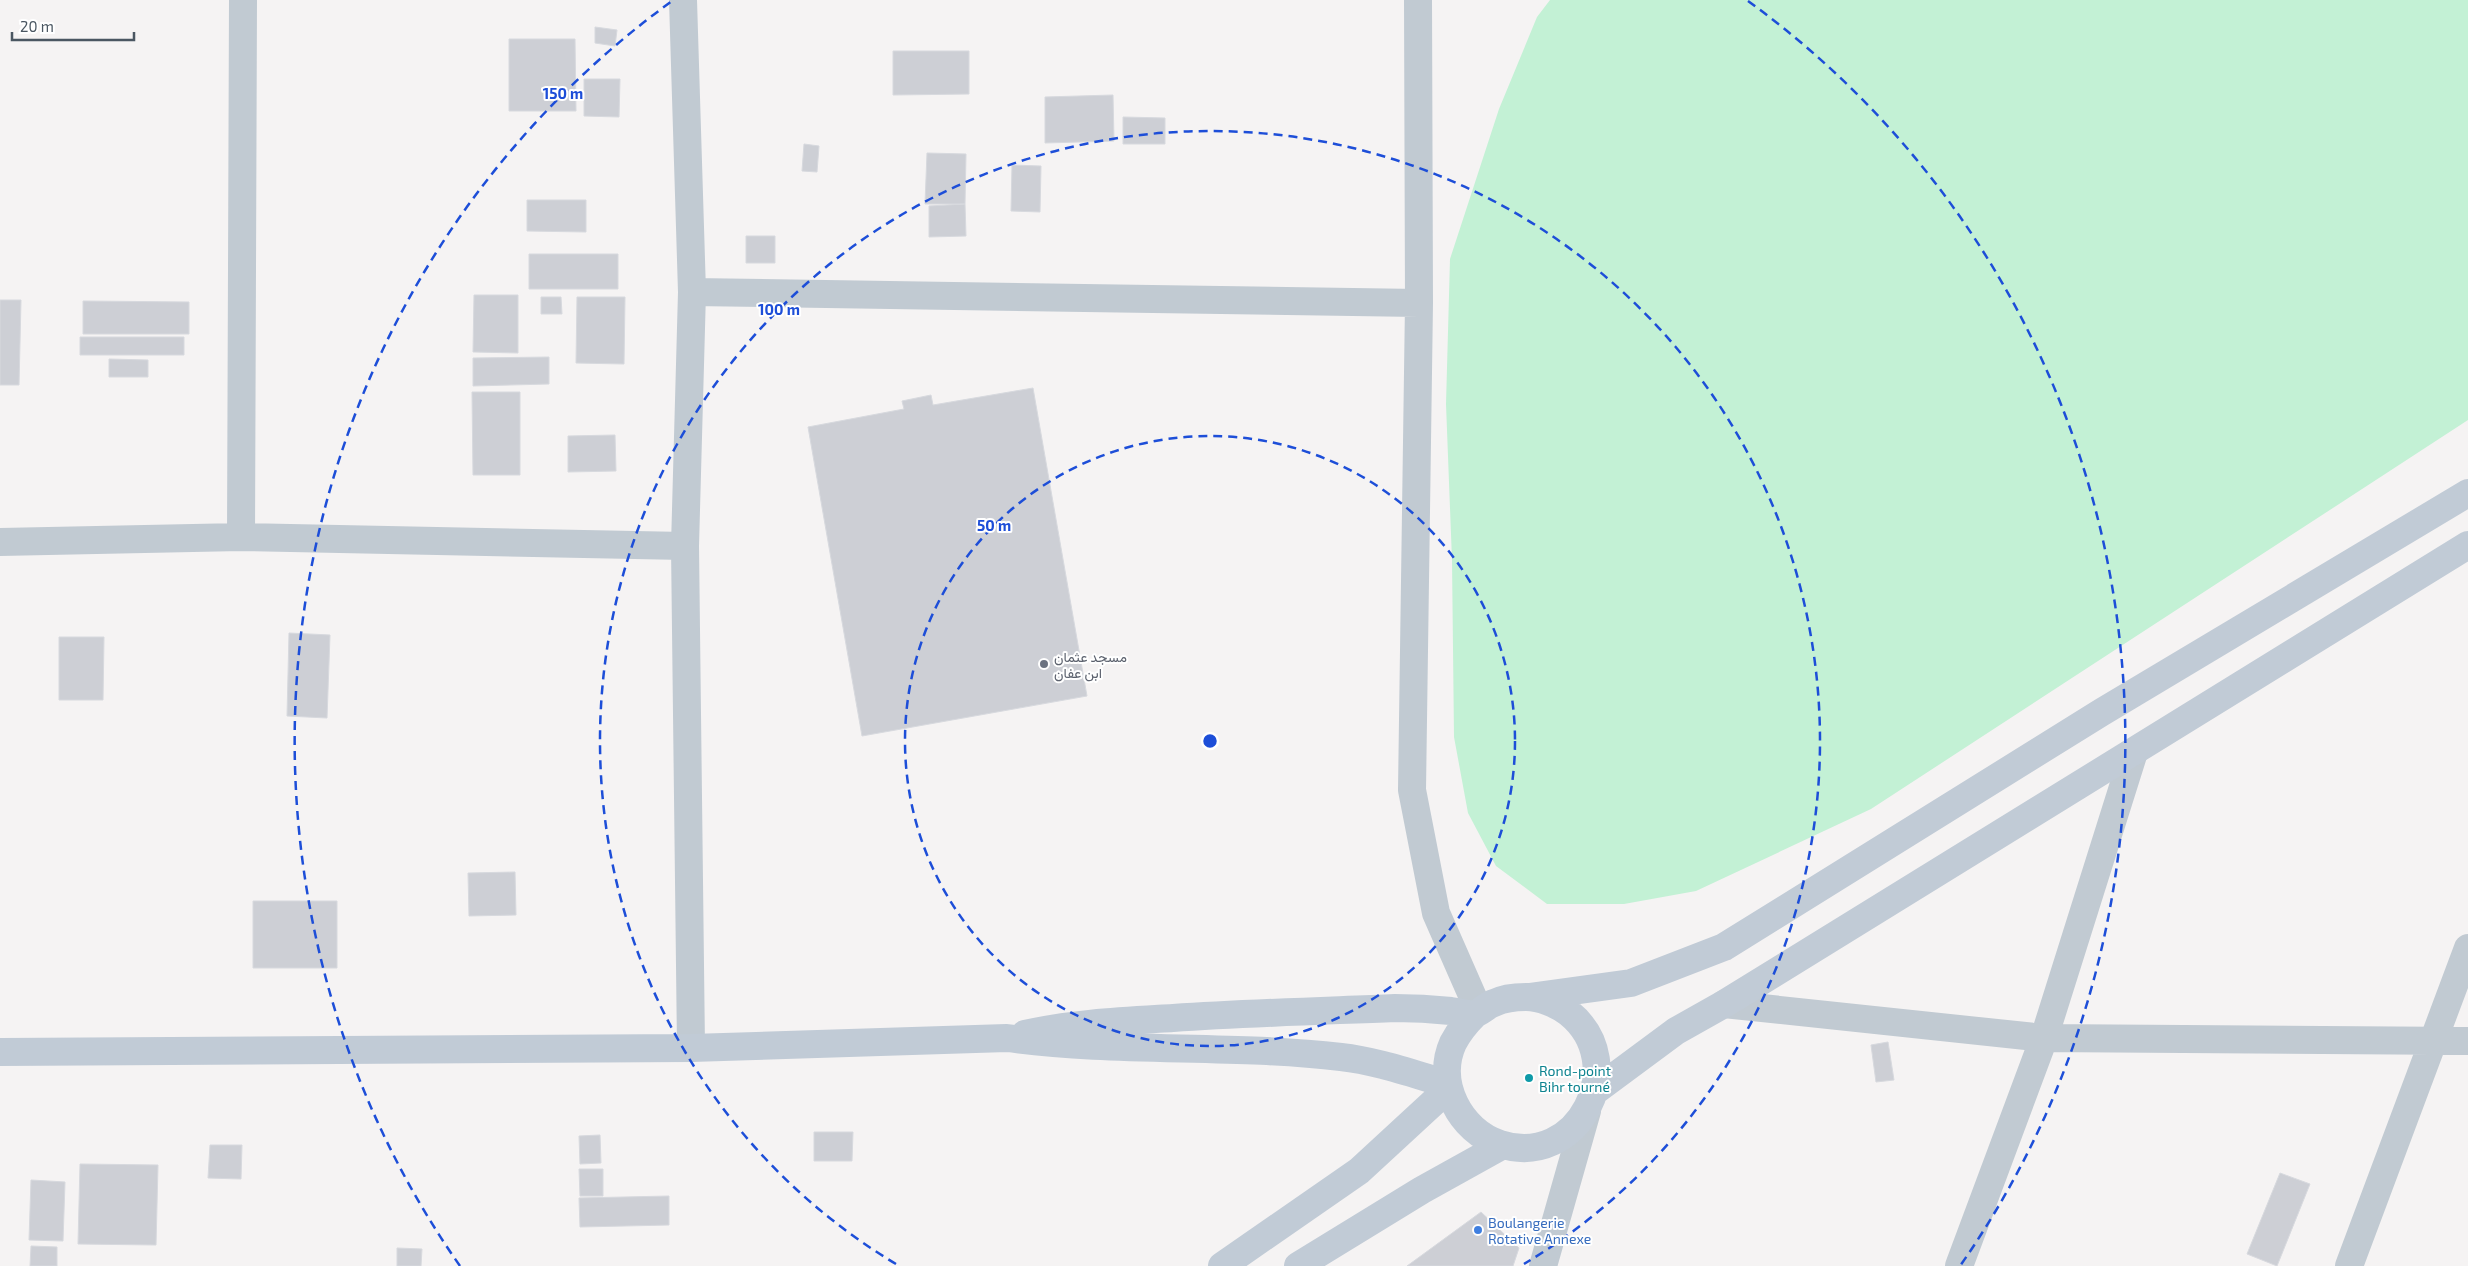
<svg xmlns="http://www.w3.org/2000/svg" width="2468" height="1266" viewBox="0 0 2468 1266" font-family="'Exo 2',Vazirmatn,sans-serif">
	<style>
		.green { fill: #c3f1d5 }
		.building { fill: #cdcfd5; stroke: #d7d9de }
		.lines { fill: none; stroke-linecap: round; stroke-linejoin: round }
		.street { stroke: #c1cad2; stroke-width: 28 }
		.secondary { stroke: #c1cbd6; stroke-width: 28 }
		.ring { fill: none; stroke: #1d4ed8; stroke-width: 2.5; stroke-dasharray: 9 6 }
		.worship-dot { fill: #6b7280; stroke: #fff; stroke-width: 2 }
		.culture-dot { fill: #0f9aa8; stroke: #fff; stroke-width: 2 }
		.shop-dot { fill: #3f7fe0; stroke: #fff; stroke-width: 2 }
		.labels { text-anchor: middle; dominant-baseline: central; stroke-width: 4; stroke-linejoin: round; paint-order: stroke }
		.worship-label { font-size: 14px; fill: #5b616d; stroke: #fff; text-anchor: start }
		.culture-label { font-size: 14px; fill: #0d838f; stroke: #fff; text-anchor: start }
		.shop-label { font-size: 14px; fill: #366cbe; stroke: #fff; text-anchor: start }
		.centre { fill: #1d4ed8; stroke: #fff; stroke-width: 2.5 }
		.ring-label { font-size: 15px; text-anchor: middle; font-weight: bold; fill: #1d4ed8; stroke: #fff; stroke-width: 4; stroke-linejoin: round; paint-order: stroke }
	</style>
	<rect width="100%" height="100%" fill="#f5f3f3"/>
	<path class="green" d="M1550,0H2468V420L1871,809L1696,891L1624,904H1547L1496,866L1468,813L1454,737L1452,560L1446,404L1450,259L1499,109L1537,17Z"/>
	<path class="building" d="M595,27L617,30L615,46L595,43Z
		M509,39H575L576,111H509Z
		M893,51H969V94L893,95Z
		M584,79H620L619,117L584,116Z
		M1113,95L1114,141L1045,143V97Z
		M1123,117L1165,118V144H1123Z
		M804,144L819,146L817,172L802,171Z
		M927,153L966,154L965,204H925Z
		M1012,165L1041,166L1040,212L1011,211Z
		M527,200H586V232L527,231Z
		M965,204L966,236L929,237V206Z
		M746,236H775V263H746Z
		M529,254H618V289H529Z
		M474,295H518V353L473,352Z
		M541,297H561L562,314H541Z
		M577,297H625L624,364L576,363Z
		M0,300H21L19,385H0Z
		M83,301L189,302V334H83Z
		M80,337H184V355H80Z
		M549,357V384L473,386V358Z
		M109,359L148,360V377H109Z
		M1033,388L1087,696L862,736L808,427L904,409L902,401L931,395L933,405Z
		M472,392H520V475H473Z
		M615,435L616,471L568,472V436Z
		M289,633L330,635L327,718L287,716Z
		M59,637H104L103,700H59Z
		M515,872L516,915L469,916L468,873Z
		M253,901H337V968H253Z
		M1888,1042L1894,1080L1876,1082L1871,1045Z
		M814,1132H853L852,1161H814Z
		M600,1135L601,1163L580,1164L579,1136Z
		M210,1145H242L241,1179L208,1178Z
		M80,1164L158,1165L156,1245L78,1244Z
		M579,1169H603V1196H580Z
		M2280,1173L2310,1184L2277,1266L2247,1254Z
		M31,1180L65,1182L63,1241L29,1240Z
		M669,1196V1225L580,1227L579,1198Z
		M1481,1212L1519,1248L1513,1266H1407Z
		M31,1246L57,1247V1266H30Z
		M397,1248L422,1249L421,1266H397Z"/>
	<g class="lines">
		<path class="street" d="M683,0L692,292L685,546L691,1048
			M1418,0L1419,303L1412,790L1436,913L1479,1011
			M692,292L1419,303
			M241,537L243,0
			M0,542L241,537L685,546
			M1724,1004L2044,1038L2468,1041
			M1543,1266L1587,1111
			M1959,1266L2044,1038L2134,752
			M2349,1266L2468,948"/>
		<path class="secondary" d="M1529,997L1631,983L1724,947L2102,712L2468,493
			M1025,1034C1074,1023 1123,1021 1173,1018C1247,1013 1321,1011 1395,1008C1414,1008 1432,1009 1451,1011C1458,1012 1467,1015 1474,1014C1480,1013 1487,1005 1494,1003C1504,998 1515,997 1526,997C1540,997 1557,1004 1569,1013C1632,1064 1578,1170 1500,1144C1460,1131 1435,1083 1453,1043C1459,1031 1466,1023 1475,1014
			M0,1052L691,1048L1007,1038C1117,1053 1230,1044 1341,1057C1377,1061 1413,1074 1448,1084
			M1595,1091L1676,1031L1724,1004L2468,545
			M1222,1266L1359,1171L1449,1088
			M1298,1266L1422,1190L1503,1145"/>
	</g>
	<g class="ring">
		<circle cx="1210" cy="741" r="305"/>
		<path d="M896 1264A610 610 0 1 1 1524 1264"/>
		<path d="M460 1266A915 915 0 0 1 672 1M1748 1A915 915 0 0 1 1960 1266"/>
	</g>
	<circle class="worship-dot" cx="1044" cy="664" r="5"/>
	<circle class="culture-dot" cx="1529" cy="1078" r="5"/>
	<circle class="shop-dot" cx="1478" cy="1230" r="5"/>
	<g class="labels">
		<g class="worship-label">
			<text x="1054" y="656">مسجد عثمان<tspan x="1054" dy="16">ابن عفان</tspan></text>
		</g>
		<g class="culture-label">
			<text x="1539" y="1070">Rond-point<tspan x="1539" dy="16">Bihr tourné</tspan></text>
		</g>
		<g class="shop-label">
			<text x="1488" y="1222">Boulangerie<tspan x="1488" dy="16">Rotative Annexe</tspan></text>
		</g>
	</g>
	<circle cx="1210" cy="741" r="8" class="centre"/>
	<g class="ring-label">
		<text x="563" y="99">150 m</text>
		<text x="779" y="315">100 m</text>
		<text x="994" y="531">50 m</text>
	</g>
	<path d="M12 32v8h122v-8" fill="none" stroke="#4a5661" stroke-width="2.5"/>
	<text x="20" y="32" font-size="15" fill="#4a5661" stroke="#ffffff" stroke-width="4" paint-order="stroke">20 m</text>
</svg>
